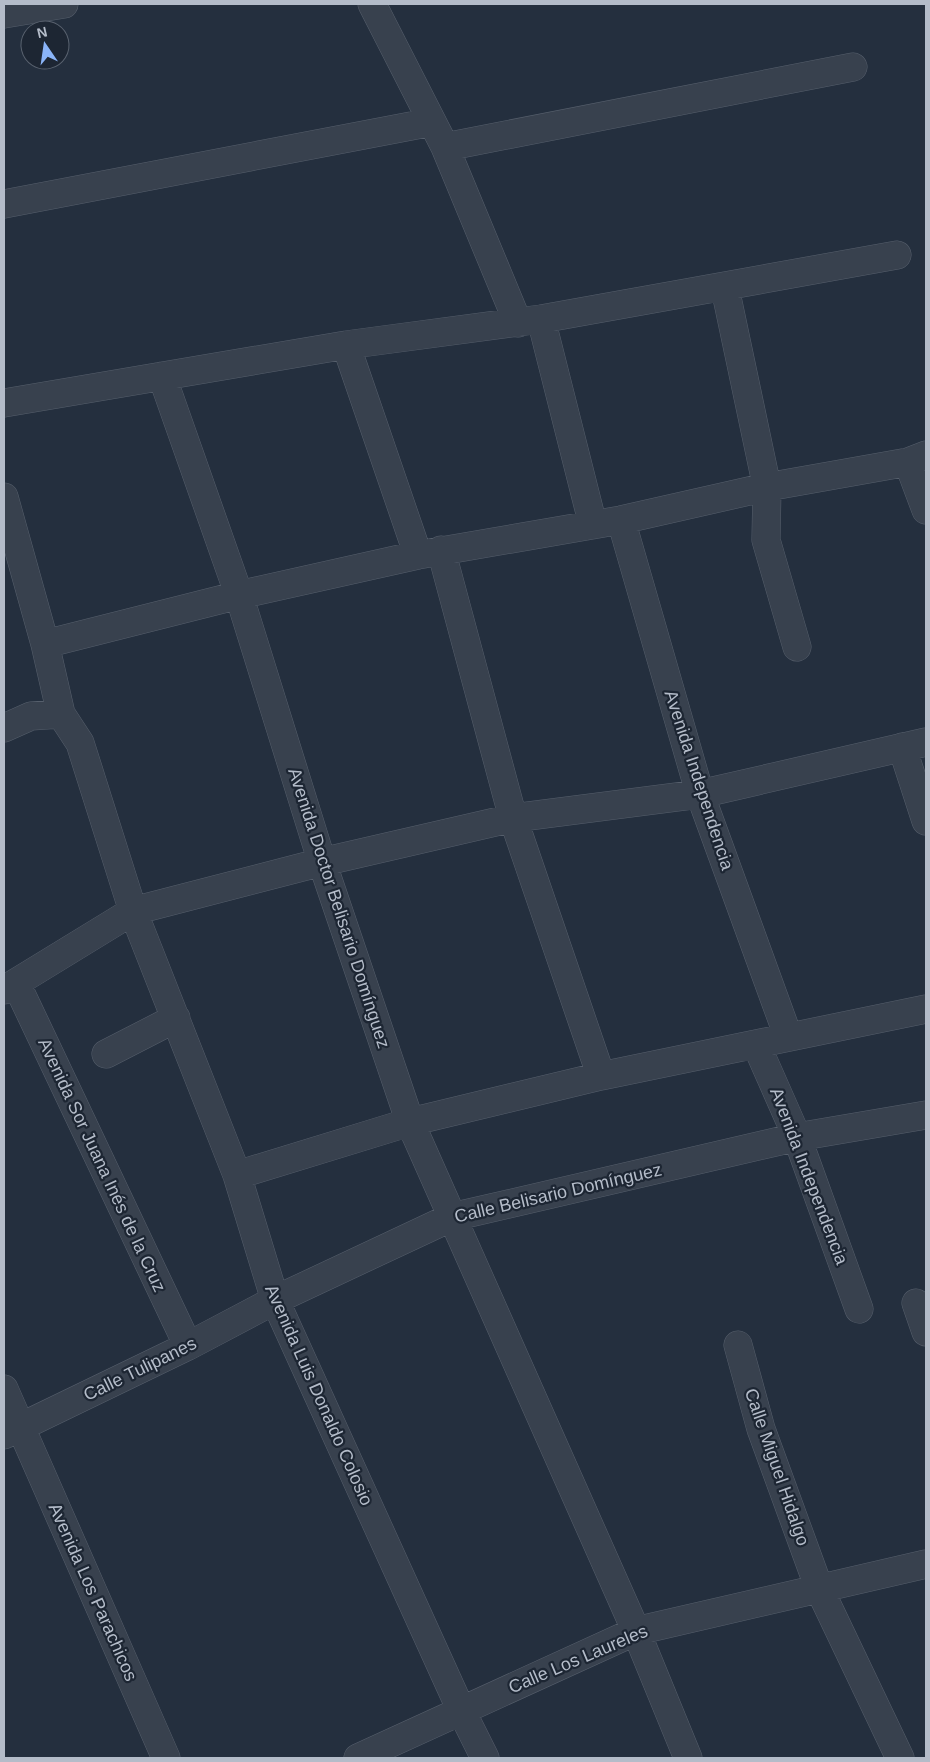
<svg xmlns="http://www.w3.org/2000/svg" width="930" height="1762" viewBox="0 0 930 1762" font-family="Helvetica,sans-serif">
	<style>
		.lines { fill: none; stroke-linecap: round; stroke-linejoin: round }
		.street-casing { stroke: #565f6c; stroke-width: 29 }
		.street { stroke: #38414e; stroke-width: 28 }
		.labels { text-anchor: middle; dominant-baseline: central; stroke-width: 4.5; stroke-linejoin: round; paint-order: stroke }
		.street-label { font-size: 18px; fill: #b4bcc9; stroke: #1d2633 }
	</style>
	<rect width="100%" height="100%" fill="#242f3e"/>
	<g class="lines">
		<defs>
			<path id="street" d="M372,4L445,147L518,323
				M4,14L64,4
				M445,147L853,67
				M4,204L432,122
				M725,288L767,487L766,540L797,647
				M541,319L593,525
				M346,345L418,555
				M162,376L239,595L322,862L410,1122L636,1631L688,1758
				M4,403L346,345L541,319L897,255
				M908,462L926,510
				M4,497L45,644L61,714L80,743L133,911L237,1175L275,1300L461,1710L485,1758
				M621,520L700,794L788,1036
				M441,550L513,818L601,1076
				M45,644L239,595L418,555L621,520L767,487L908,462L926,455
				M4,728L31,716L61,714
				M902,747L926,821
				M16,983L188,1346
				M4,990L133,911L322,862L513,818L700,794L926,742
				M756,1044L797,1137L859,1309
				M106,1054L176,1018
				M237,1175L410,1122L601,1076L926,1009
				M916,1303L926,1332
				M738,1345L761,1429L819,1588L900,1758
				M4,1389L166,1758
				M4,1435L188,1346L275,1300L452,1217L797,1137L926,1115
				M358,1758L636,1631L926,1564"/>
		</defs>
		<use href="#street" class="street-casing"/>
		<use href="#street" class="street"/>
	</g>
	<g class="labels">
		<g class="street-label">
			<text transform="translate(699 780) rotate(72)">Avenida Independencia</text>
			<text transform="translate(339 908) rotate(72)">Avenida Doctor Belisario Domínguez</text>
			<text transform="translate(102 1165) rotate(65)">Avenida Sor Juana Inés de la Cruz</text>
			<text transform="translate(809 1176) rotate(69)">Avenida Independencia</text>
			<text transform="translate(558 1193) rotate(-13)">Calle Belisario Domínguez</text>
			<text transform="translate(140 1369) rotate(-26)">Calle Tulipanes</text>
			<text transform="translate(319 1395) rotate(66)">Avenida Luis Donaldo Colosio</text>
			<text transform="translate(777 1467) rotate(71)">Calle Miguel Hidalgo</text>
			<text transform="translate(93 1592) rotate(66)">Avenida Los Parachicos</text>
			<text transform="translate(578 1659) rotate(-23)">Calle Los Laureles</text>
		</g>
	</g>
	<rect width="930" height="1762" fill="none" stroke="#b4bcc9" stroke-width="10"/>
	<g transform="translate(45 45) rotate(347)"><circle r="24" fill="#1d2633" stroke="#59626f"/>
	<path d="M0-4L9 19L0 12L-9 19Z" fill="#8ab4f8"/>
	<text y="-8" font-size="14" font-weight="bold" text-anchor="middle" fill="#b4bcc9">N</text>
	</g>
</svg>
